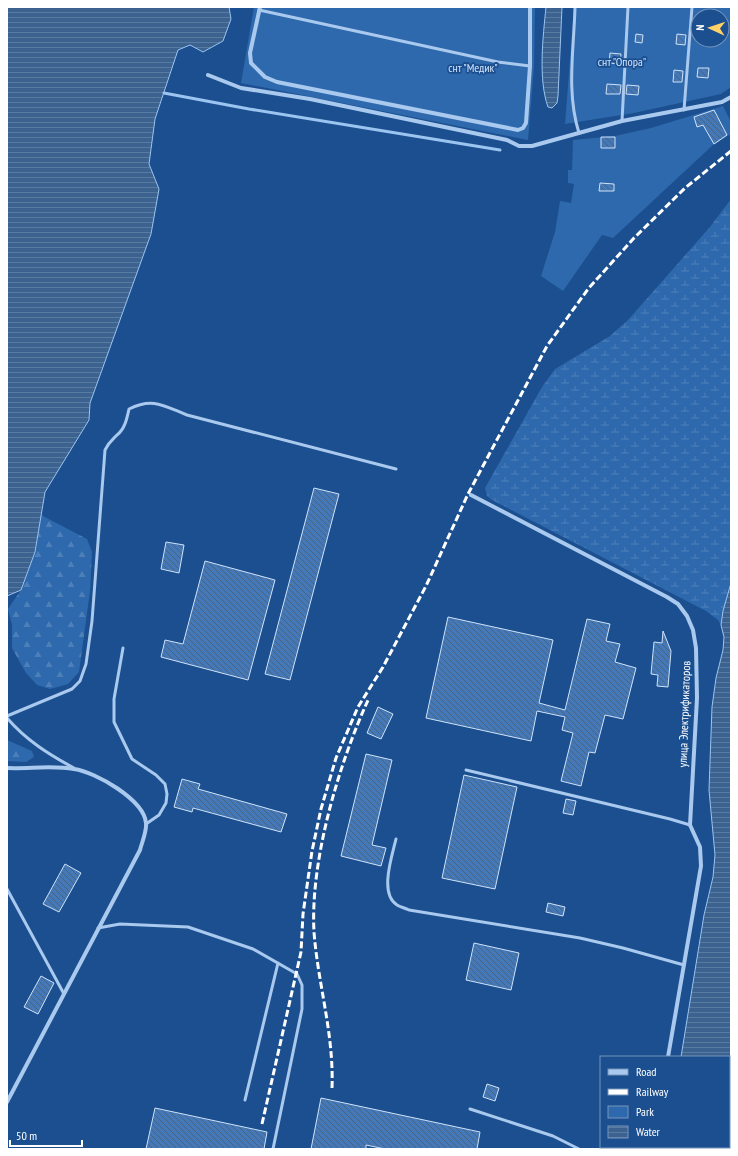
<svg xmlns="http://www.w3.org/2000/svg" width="738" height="1156" viewBox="0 0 738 1156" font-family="'PT Sans Narrow',sans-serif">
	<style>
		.green { fill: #2e69ad; fill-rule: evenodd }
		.forest { fill: url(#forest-firs) }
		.wetland { fill: url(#wetland-marsh) }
		.water { fill: url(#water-rules); stroke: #9cc4f0 }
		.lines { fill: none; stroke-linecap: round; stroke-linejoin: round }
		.stream { stroke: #9cc4f0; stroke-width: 3 }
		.building { fill: url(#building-back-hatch); stroke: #cfe3fa }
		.service { stroke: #a9c9ee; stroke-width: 3 }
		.minor { stroke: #a9c9ee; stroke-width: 4 }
		.rail { stroke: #fff; stroke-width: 3; stroke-dasharray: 7 3; stroke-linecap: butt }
		.labels { text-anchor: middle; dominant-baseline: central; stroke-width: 3.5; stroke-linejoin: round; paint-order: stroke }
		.park-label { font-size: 12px; fill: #cfe3fa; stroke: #1b4f8f }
		.street-label { font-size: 12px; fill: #fff; stroke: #1b4f8f }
	</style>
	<defs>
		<pattern id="forest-firs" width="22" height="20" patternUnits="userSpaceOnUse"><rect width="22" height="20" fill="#2e69ad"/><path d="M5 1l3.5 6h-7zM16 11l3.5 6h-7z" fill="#4d80b9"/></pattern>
		<pattern id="wetland-marsh" width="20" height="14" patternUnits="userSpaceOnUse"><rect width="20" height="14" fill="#2e69ad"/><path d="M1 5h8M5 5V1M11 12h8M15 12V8" fill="none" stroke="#4d80b9"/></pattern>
		<pattern id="water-rules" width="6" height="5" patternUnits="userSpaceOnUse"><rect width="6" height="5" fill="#3c6290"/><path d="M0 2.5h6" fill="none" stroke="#597aa1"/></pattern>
		<pattern id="building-back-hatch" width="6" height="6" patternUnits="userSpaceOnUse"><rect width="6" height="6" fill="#4478b7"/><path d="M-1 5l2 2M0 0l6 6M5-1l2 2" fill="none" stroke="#486282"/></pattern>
	</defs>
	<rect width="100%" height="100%" fill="#1b4f8f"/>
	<path class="green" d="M254,7H535L534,66L528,140L241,83Z
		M574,7H731V87L721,94L634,113L565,124ZM698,16H722V40H698Z
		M723,106L731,122V134L713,145L613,238L602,235L563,291L541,276L555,232L560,201L571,203L574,184L568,183V170H572L573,140L615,136L651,128Z"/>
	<path class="forest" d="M41,515L87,539L92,552L90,591L79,672L68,684L50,689L37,685L26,673L12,648V625L8,609L21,590L36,550Z
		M7,740L32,751L34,757L26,762L7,761Z"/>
	<path class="wetland" d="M731,199V473C728,509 733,545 731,581C730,595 723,611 721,625L718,620L706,611L492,500L487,496L485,488L542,387L555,369L610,336L628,320L710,227Z"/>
	<path class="water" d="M7,7H229L231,19L223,41L203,52L190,45L178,50L155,119L149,164L159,189L151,234L90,403L89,420L45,492L35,552L21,590L7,596Z
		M546,7H562L558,96L557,103L552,108L548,107C538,79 543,37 546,7Z
		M731,583V1149H667V1147H729V1057H681L704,915L713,877L715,855L709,790L712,707L716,678L723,650L724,637L721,625L723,611Z"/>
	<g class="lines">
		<path class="stream" d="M164,93L249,109L500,150"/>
	</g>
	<path class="building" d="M636,34L643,35L642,43L635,42Z
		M677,34L686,35L685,45L676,44Z
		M610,53L621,54L620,64L609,63Z
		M698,68H709L708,78L697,77Z
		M674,70L683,71L682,82H673Z
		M607,84L621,85L620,94H606Z
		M627,85L639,86L638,95L626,94Z
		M714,110L727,135L714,144L703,125L697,127L694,117Z
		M601,137H615V148H601Z
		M600,183L614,184V191H599Z
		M314,488L339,494L290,680L265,674Z
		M166,542L184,545L179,573L161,569Z
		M205,561L275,580L248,680L161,657L165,640L183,644Z
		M448,617L553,640L539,703L565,710L587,619L610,624L606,641L620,644L615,662L636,668L623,719L605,715L595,753L589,752L581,786L561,781L573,733L562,730L565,717L537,711L531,741L426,718Z
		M663,631L671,651L668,687L657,686L658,675L651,674L654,642L662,643Z
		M378,707L393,714L381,739L367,733Z
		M366,754L392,760L372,845L386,848L381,866L341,856Z
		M464,775L517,787L495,889L442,878Z
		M182,779L200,784L198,789L287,814L281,832L193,808L192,812L174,807Z
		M566,799L576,801L573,815L563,813Z
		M65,864L81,873L59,912L43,904Z
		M548,903L565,907L563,916L546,912Z
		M474,943L519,953L511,990L466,980Z
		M41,976L54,983L38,1014L24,1007Z
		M487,1084L499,1088L495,1101L483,1097Z
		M321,1098L480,1132L477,1149H385L366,1145V1149H311Z
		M155,1108L267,1132L264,1149H146Z"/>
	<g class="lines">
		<path class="service" d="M575,7C574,49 566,92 579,133
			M259,10L498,62L530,66
			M684,110L692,7
			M622,121L628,7
			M123,648L114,699V722L132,759L156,775L165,784L167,794L166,803L159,815L146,824
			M7,716L72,689L80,681L86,664L92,621L105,450C109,442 111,441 117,435C125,429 127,418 129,409C153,397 164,406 187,415L396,469
			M7,718C26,740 48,754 74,768
			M466,770L670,819L690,825
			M396,839C392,856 379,894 397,905C400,907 405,908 409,910L580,938L623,948L684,965
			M7,889L64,994
			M98,928L120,924L188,927L253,949L297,974L302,985V1009L273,1149
			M245,1100L278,963
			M470,1109L553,1136L579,1149"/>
		<path class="minor" d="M260,7L250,53L251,63L265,77L277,82L518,130L523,128L526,123L530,66V7
			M208,75L241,88L310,99L507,140L519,146H532L622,121L722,102L731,97
			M471,495L667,597L678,604L687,616L693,630L696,648L697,698L690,825L700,847L701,866L668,1057
			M7,768C29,769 52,765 74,769C96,772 144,800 146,823C147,831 142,842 140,850L7,1102
			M655,1149L656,1147"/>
		<path class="rail" d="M332,1088C334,1033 318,985 314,932C310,860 339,763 369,698
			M262,1124L301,952L303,914L312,851L321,809L336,758L358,707L383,667L426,586L468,494L547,346L588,289L634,238L685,188L731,151"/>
	</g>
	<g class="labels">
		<g class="park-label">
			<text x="622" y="61">снт "Опора"</text>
			<text x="473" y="67">снт "Медик"</text>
		</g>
		<g class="street-label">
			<text transform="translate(684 714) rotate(-88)">улица Электрификаторов</text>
		</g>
	</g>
	<rect width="738" height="1156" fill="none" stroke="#ffffff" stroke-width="16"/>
	<rect x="600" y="1056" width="130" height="92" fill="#1b4f8f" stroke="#7695bc"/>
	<rect x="608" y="1069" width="20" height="6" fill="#a9c9ee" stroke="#7695bc"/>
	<text x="636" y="1076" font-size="12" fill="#ffffff">Road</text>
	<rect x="608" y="1089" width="20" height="6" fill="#ffffff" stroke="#7695bc"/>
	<text x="636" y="1096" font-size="12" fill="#ffffff">Railway</text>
	<rect x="608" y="1106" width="20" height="12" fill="#2e69ad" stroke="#7695bc"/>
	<text x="636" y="1116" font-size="12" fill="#ffffff">Park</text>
	<rect x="608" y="1126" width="20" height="12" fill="url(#water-rules)" stroke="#7695bc"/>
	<text x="636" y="1136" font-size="12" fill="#ffffff">Water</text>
	<g transform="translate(710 28) rotate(273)"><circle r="19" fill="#1b4f8f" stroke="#7695bc"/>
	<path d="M0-3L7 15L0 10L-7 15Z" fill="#ffd166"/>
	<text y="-6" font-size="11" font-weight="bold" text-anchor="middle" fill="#ffffff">N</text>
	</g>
	<path d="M10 1140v6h72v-6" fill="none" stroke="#ffffff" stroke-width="2"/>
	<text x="16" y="1140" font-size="12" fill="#ffffff" stroke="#1b4f8f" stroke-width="3" paint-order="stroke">50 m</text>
</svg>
